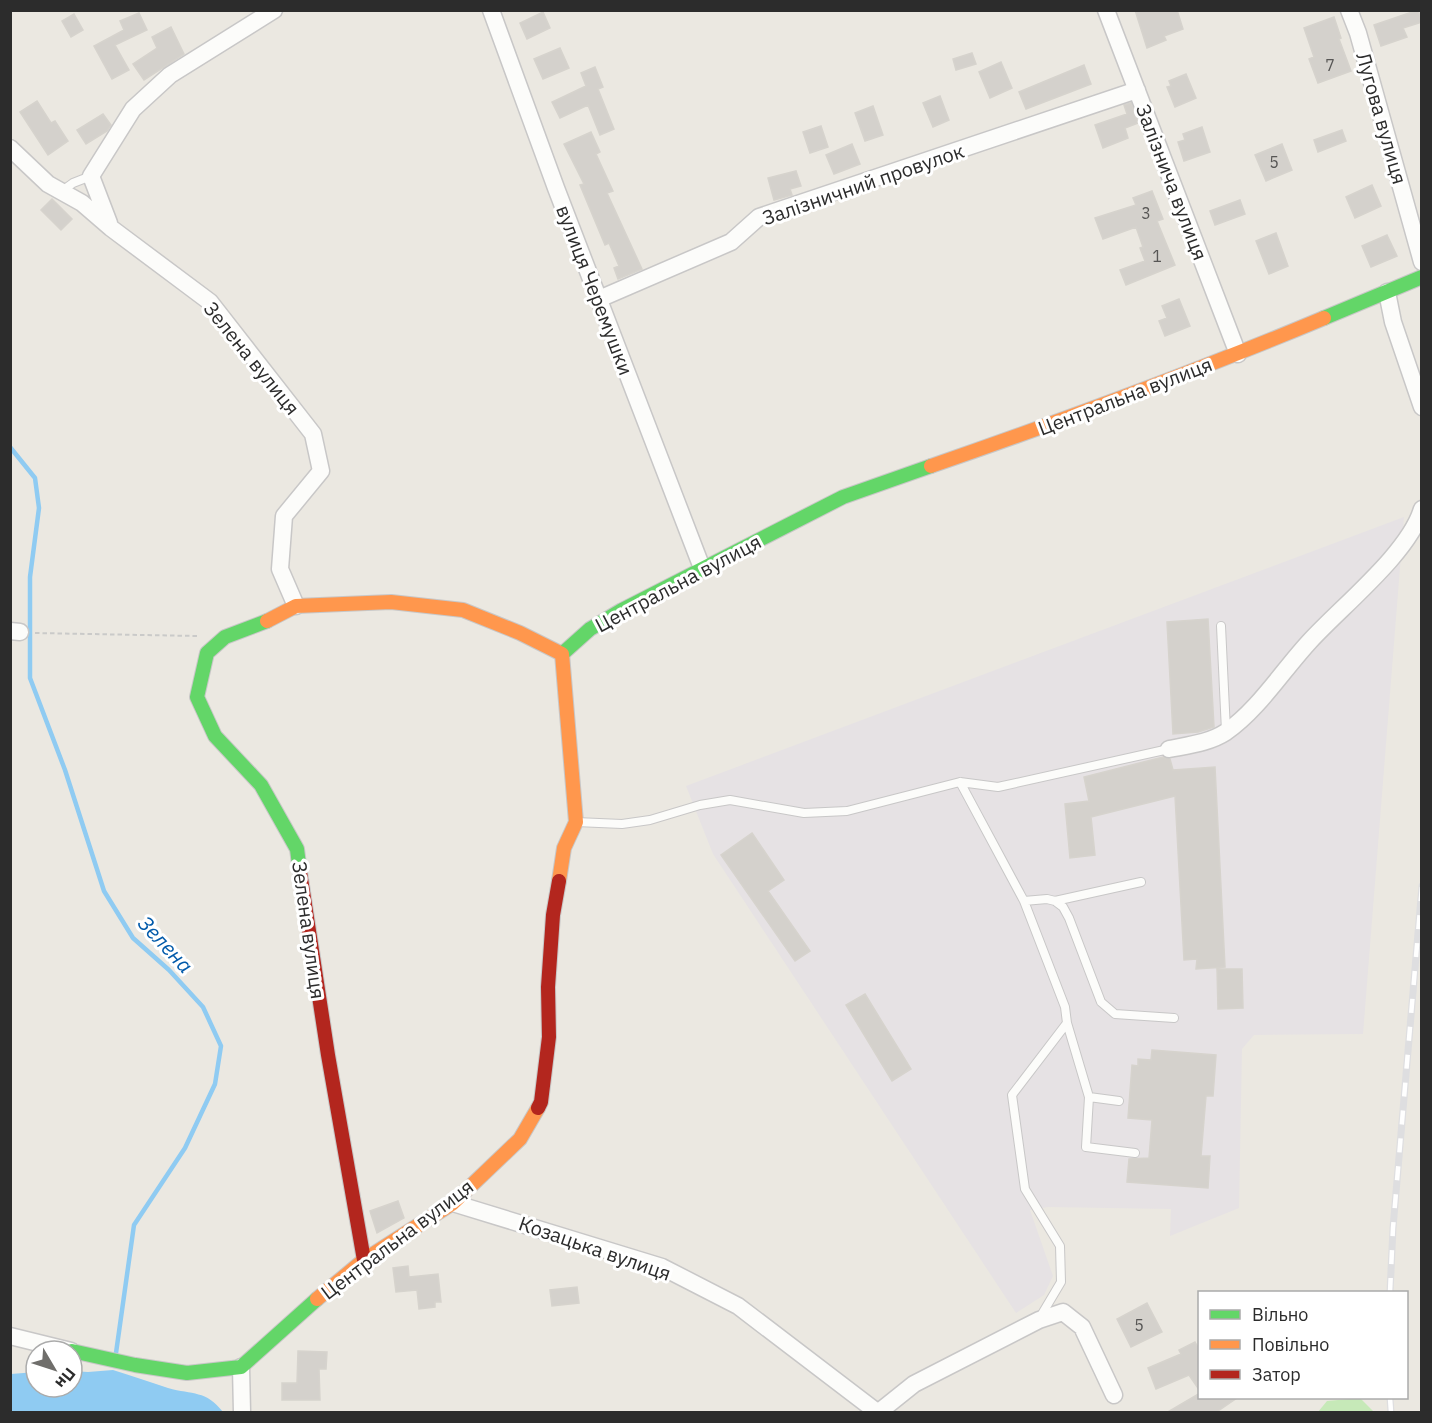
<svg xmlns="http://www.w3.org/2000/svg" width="1432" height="1423" viewBox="0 0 1432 1423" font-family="'IBM Plex Sans',sans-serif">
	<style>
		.industrial { fill: #e6e2e4 }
		.green { fill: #c6e9b8 }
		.water { fill: #8fcbf2 }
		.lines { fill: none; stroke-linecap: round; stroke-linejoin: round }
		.stream { stroke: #8fcbf2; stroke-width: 4.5 }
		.building { fill: #d4d1cc; stroke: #d6d3cd; stroke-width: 1.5 }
		.lane-casing { stroke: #c8c7c7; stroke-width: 10 }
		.street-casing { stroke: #c8c7c7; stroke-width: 19 }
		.fast-casing { stroke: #c8c7c7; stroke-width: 16 }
		.slow-casing { stroke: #c8c7c7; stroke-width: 16 }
		.jam-casing { stroke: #c8c7c7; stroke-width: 16 }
		.path { stroke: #cacac9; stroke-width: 2; stroke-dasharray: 4.5 3; stroke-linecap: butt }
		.lane { stroke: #fcfcfa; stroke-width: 8 }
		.street { stroke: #fcfcfa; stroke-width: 16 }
		.fast { stroke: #63d668; stroke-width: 14 }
		.slow { stroke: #ff974d; stroke-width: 14 }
		.jam { stroke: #b3261e; stroke-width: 14 }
		.rail-casing { stroke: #dedee0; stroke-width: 7 }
		.rail { stroke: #fff; stroke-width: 4.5; stroke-dasharray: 14; stroke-linecap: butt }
		.labels { text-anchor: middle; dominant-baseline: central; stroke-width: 6; stroke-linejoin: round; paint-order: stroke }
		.number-label { font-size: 16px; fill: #575655 }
		.street-label { font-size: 20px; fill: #2c2c2c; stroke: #fff }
		.water-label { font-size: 21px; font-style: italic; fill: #025aaa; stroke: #fff }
	</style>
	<rect width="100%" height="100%" fill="#ebe8e1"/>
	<path class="industrial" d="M1404,517L1363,1034L1254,1035L1242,1049L1239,1208L1170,1236L1171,1209L1048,1207L1030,1210L1053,1276L1044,1295L1016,1313L713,854L686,786Z"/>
	<path class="green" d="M1360,1398L1374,1412H1318L1327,1401Z"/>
	<path class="water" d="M113,1370C132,1376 150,1382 168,1388C193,1395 206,1390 223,1412H11V1374L36,1372V1387H72V1371L88,1372Z"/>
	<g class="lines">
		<path class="stream" d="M10,447L35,478L39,508L30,577V678L65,770L104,891L133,938L169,970L203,1007L221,1046L215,1084L185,1148L134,1225L116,1353"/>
	</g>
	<path class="building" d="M1135,10H1177L1183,29L1164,36L1166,40L1147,48Z
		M1418,10L1422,22L1403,28L1407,37L1381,46L1374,25Z
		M543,12L550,28L527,39L520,23Z
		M139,13L147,30L115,45L129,70L112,79L94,46L124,30L120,21Z
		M74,14L83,30L71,37L62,21Z
		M1334,17L1341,38L1339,39L1351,71L1318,83L1309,59L1314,57L1304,28Z
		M171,27L184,54L144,80L133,64L157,48L152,37Z
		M560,48L569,68L543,79L534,59Z
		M972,53L976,64L956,70L953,59Z
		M1001,62L1012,88L990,98L979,72Z
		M1084,65L1091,84L1026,109L1019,92Z
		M595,67L603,87L598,89L614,129L600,135L588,105L560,118L552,102L586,86L581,73Z
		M1186,74L1196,98L1175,107L1167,87L1171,86L1169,81Z
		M940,96L949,120L933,127L923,103Z
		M37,101L51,123L55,121L68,141L48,155L20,112Z
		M1131,103L1138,123L1125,128L1128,138L1103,148L1095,125L1127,114L1124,105Z
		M873,106L883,135L865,141L855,113Z
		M103,114L111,125L107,131L86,144L77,130Z
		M821,126L828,147L810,153L803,132Z
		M1202,127L1210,152L1184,161L1178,142L1185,140L1183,134Z
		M1342,130L1346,141L1318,152L1314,140Z
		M591,132L600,152L596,154L613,191L607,193L642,269L618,279L614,268L619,266L609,243L605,245L580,185L584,184L564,144Z
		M852,144L860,164L834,174L826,155Z
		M1282,144L1292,170L1266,181L1255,155Z
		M796,171L801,186L790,189L792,195L774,200L768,178Z
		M1372,185L1381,206L1355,218L1346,197Z
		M1152,191L1163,219L1157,221L1175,265L1126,285L1120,270L1145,261L1140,248L1143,247L1136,227L1103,239L1095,218L1136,205L1133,198Z
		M52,199L72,219L61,230L41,210Z
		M1240,200L1245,214L1215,225L1210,211Z
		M1276,233L1288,266L1269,274L1256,241Z
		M1387,235L1397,256L1371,267L1362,246Z
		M1179,299L1190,326L1165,336L1159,321L1167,318L1162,306Z
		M1208,619L1214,727L1198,732L1173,734L1167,622Z
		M1163,757L1170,759L1173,770L1215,767L1225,967L1196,969L1197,959L1184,960L1175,796L1091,817L1095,855L1070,858L1065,804L1089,801L1084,777Z
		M752,833L784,880L768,891L810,951L795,961L721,855Z
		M1217,969H1242L1243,1008L1218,1009Z
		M865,994L911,1069L892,1081L846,1005Z
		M1152,1050L1216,1055L1213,1096H1206L1201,1156H1210L1208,1188L1127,1182L1129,1159L1149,1158L1152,1120L1128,1118L1132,1065L1138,1066V1059L1151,1060Z
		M398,1201L404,1218L377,1233L370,1211Z
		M408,1266L409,1277L438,1274L441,1302H435V1307L419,1309L417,1290L396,1292L393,1268Z
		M577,1287L579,1303L552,1306L550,1290Z
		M1147,1303L1162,1332L1131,1347L1117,1319Z
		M1195,1342L1200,1351V1391L1189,1375L1156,1389L1148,1368L1181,1354L1179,1350Z
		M298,1351L327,1352L326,1369H319L320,1400H282V1383H297Z
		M1200,1393V1398H1237L1215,1413H1166Z"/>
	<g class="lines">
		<defs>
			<path id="lane" d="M62,191L73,183L91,176
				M1221,626L1226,731
				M960,782L1024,901L1065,1007L1067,1023L1012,1095L1025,1189L1060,1246L1061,1282L1039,1319
				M576,822L622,824L650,820L700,805L730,800L804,813L847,811L960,782L998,787L1169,749
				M1024,901L1047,899L1055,901L1141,882
				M1055,901L1063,907L1069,918L1101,1002L1115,1014L1174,1018
				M1067,1023L1089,1097L1119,1101
				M1089,1097L1086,1147L1135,1153"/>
			<path id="street" d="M491,10L556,188L702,568
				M1106,10L1238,354
				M1349,10L1358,33L1422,262
				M10,148L48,184L82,203L111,228L210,302L313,434L321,471L284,516L280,569L296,606
				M109,223L91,176L133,109L170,75L274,10
				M1387,292L1393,322L1422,407
				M599,299L731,242L759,217L1137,90
				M10,631L20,632
				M1169,749C1189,745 1209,743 1226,732C1258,710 1283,670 1310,641C1342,606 1409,553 1422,509
				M453,1203L662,1267L738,1306L877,1412
				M10,1336L71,1351
				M241,1367L242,1412
				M879,1412L914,1384L1039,1320L1063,1312L1082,1327L1114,1395"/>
			<path id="fast" d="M1324,318L1422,277
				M267,621L225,637L207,653L197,697L215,736L261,785L297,849L300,872
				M562,654L590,629L622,610L843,497L931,466
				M72,1351L135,1365L187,1373L241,1367L317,1299"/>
			<path id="slow" d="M931,466C1064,420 1195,372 1324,318
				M267,621L296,606L391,602L463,610L520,633L562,654
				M559,881L564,848L576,822L562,654
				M317,1299L364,1260L453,1203L520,1139L538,1108"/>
			<path id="jam" d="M300,872L328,1055L364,1260
				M538,1108L541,1102L549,1037L548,987L553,915L559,881"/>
		</defs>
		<use href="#lane" class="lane-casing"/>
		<use href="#street" class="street-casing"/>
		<use href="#fast" class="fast-casing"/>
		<use href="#slow" class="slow-casing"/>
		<use href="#jam" class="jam-casing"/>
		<path class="path" d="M35,633L197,636"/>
		<use href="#lane" class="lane"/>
		<use href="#street" class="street"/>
		<use href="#fast" class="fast"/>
		<use href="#slow" class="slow"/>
		<use href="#jam" class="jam"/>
		<defs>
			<path id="rail" d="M1390,1292L1393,1228L1422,886
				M1390,1398L1391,1412"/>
		</defs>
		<use href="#rail" class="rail-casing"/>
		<use href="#rail" class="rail"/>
	</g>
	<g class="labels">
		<g class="number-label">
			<text x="1330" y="65">7</text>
			<text x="1274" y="162">5</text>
			<text x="1146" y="213">3</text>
			<text x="1157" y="256">1</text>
			<text x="1139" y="1325">5</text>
		</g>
		<g class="street-label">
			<text transform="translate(1382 118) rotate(74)">Лугова вулиця</text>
			<text transform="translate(1172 182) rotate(69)">Залізнича вулиця</text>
			<text transform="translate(863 184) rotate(-19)">Залізничний провулок</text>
			<text transform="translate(595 290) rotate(69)">вулиця Черемушки</text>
			<text transform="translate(252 358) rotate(51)">Зелена вулиця</text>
			<text transform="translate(1125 396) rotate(-21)">Центральна вулиця</text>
			<text transform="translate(678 583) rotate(-28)">Центральна вулиця</text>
			<text transform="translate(309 930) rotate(82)">Зелена вулиця</text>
			<text transform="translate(397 1239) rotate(-37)">Центральна вулиця</text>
			<text transform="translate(595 1248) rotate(19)">Козацька вулиця</text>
		</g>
		<g class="water-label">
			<text transform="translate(166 944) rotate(47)">Зелена</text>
		</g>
	</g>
	<rect width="1432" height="1423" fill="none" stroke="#2c2c2c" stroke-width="24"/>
	<rect x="1198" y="1291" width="210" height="108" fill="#ffffff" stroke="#ababab" stroke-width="1.5"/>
	<rect x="1210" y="1310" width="30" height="9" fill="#63d668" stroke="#ababab" stroke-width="1.5"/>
	<text x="1252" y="1321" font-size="18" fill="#2c2c2c">Вільно</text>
	<rect x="1210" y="1340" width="30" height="9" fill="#ff974d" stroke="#ababab" stroke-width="1.5"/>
	<text x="1252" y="1351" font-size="18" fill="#2c2c2c">Повільно</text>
	<rect x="1210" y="1370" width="30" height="9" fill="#b3261e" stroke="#ababab" stroke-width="1.5"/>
	<text x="1252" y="1381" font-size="18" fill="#2c2c2c">Затор</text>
	<g transform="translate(54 1369) rotate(129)"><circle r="28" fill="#ffffff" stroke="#ababab" stroke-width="1.5"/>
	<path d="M0-4.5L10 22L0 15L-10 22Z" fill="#6f6e6b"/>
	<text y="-9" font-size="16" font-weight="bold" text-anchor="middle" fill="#2c2c2c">Пн</text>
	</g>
</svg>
